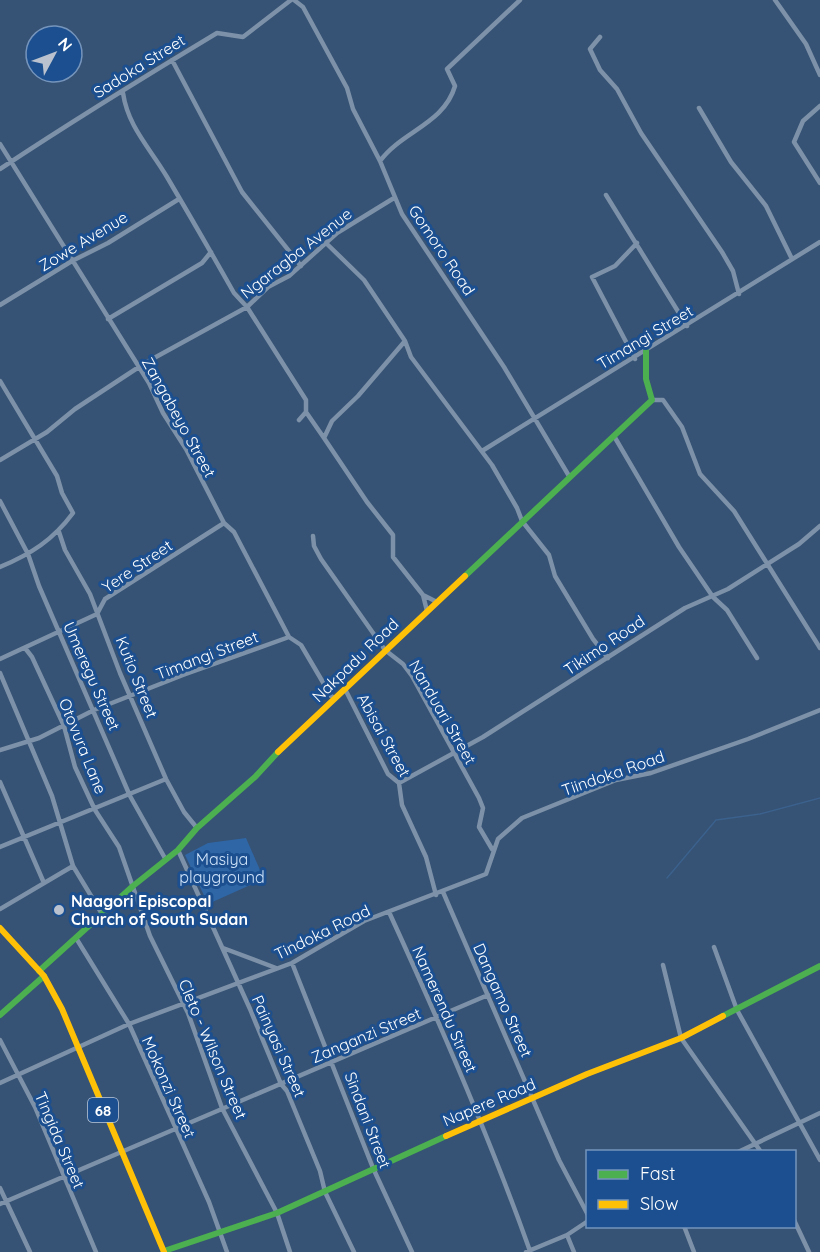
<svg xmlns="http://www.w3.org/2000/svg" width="820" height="1252" viewBox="0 0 820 1252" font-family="Quicksand,sans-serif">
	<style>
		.green { fill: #2f66a5 }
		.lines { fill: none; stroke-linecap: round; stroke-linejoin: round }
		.stream { stroke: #3b618d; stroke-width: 1.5 }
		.street { stroke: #7d92a8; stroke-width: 4.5 }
		.fast { stroke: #4caf50; stroke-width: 6 }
		.slow { stroke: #ffc107; stroke-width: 6 }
		.poi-dot { fill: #b9c2ce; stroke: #1b4f8f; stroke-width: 2 }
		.labels { text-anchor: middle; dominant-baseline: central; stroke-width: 6; stroke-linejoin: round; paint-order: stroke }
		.shield { fill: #1b4f8f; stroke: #bbcadd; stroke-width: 1.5 }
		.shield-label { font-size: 15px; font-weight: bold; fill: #fff }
		.street-label { font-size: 16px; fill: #fff; stroke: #1b4f8f }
		.park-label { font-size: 16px; fill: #cfe3fa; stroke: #1b4f8f }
		.poi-label { font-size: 16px; font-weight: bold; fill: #fff; stroke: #1b4f8f; text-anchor: start }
	</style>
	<rect width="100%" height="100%" fill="#365274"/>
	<path class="green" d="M246,838L264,879L208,904L185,855L208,843Z"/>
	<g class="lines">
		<path class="stream" d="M667,878L716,820L760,814L820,798"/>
		<path class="street" d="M294,0L303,7L347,88L353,109L380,161L402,214L504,367L569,476
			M775,0L806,44L820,75
			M600,37L590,49L600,70L617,89L641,133L722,252L733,271L739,294
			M172,60L242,192L301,266
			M123,93C128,127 150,148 167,177C190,216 212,254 234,293L247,307L306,400V412L299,420
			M820,106L803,121L794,142L820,183
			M699,108L731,162L766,206L792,259
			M0,144L149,383L163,413L186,449L224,523L234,532L289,637L301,645L331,696L335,698
			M380,161C402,131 444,124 455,86L447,69L520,0
			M0,169C71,122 144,77 217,33L243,37L291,0
			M606,195L687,326
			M326,243L364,280L405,341
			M0,305L72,261L108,243L179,199
			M108,319L202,263L211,252
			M635,359L592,277L615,266L637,243
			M0,381L57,476L62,493L73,513C53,540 31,554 0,567
			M652,400H663L682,427L700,474L734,511L820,648
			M306,412L324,438L332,421L358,396L405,341L411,357L492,465L517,508L522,521L549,555L555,576L593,639L608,658
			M614,436L679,547L713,597L727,610L757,658
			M324,438L367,502L393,535V557L423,595L437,602
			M482,451L820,242
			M0,460L47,432L75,409L145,363L247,307L268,287L289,276L337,233L394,198
			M0,501L28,554L39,586L130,796L166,860
			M59,532L65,550L90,594L120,673L166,779L184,812L197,828
			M313,536L314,546L321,559L385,650L403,664L412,676L479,798L483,808L479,827L492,849
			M423,595L427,611
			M25,648L32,657L64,726L75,767L95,810L119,847L150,936L188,1013L222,1108L277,1213L290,1252
			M0,659L97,614L105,599L224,523
			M0,673L52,796L73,866L102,914
			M345,689L388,774L399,783L402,805L426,857L436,895
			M0,750L39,738L94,710L183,675L289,637
			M0,782L44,883
			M399,783L483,737L685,608L728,589L799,544L820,526
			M0,847L166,779
			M178,850L250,1009L281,1084L287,1091L320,1171L325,1192L354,1252
			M443,892L559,1160L588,1215
			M0,909L73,866
			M389,912C440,1023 489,1136 530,1251
			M76,938L129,1024L209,1202L227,1252
			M714,947L737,1010L820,1160
			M223,948L276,968
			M292,963L373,1168L412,1252
			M663,965L681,1038L761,1152
			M0,1040L35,1107L96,1252
			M0,1083L129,1024L292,963L364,921L486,874L498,839L522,818L616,780L651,773L748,739L820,710
			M738,1152L820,1113
			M0,1188L30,1252
			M0,1204L488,995
			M794,1220L809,1252
			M684,1226L694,1252
			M567,1235L574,1252
			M526,1252L567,1235L588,1221"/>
		<path class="fast" d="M465,576L652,400L646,379V351
			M39,971L133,886L178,850L197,828L255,777L278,752
			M0,1015L44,976
			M723,1016L820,966
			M164,1251L277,1213L446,1136"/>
		<path class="slow" d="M278,752L465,576
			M0,928L44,976L62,1009L164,1252
			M446,1136L587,1074L681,1038L723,1016"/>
	</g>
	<circle class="poi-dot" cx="59" cy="910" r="6"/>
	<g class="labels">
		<rect class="shield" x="88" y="1098" width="30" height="24" rx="4.5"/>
		<g class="shield-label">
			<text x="103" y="1110">68</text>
		</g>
		<g class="street-label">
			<text transform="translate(139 66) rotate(-32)">Sadoka Street</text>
			<text transform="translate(83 241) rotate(-31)">Zowe Avenue</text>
			<text transform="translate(442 250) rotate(56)">Gomoro Road</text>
			<text transform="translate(296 253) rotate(-38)">Ngaragba Avenue</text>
			<text transform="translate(645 337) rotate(-31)">Timangi Street</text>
			<text transform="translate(179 417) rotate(61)">Zangabeyo Street</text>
			<text transform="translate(137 566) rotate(-34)">Yere Street</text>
			<text transform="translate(604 645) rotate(-34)">Tikimo Road</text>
			<text transform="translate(207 655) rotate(-21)">Timangi Street</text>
			<text transform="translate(355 660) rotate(-44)">Nakpadu Road</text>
			<text transform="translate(92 676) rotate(66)">Umeregu Street</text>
			<text transform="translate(137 677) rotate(68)">Kutio Street</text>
			<text transform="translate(443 712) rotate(60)">Nanduari Street</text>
			<text transform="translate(384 735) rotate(61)">Abisai Street</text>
			<text transform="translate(83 746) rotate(68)">Otovura Lane</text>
			<text transform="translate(613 773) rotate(-19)">Tiindoka Road</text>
			<text transform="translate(322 932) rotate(-26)">Tindoka Road</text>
			<text transform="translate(503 1000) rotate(66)">Dangamo Street</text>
			<text transform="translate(445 1009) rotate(66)">Namerendu Street</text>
			<text transform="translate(366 1035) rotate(-23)">Zanganzi Street</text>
			<text transform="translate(279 1046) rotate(66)">Painyasi Street</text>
			<text transform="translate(213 1049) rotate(67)">Cleto - Wilson Street</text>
			<text transform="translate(169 1087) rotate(66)">Mokonzi Street</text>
			<text transform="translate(489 1102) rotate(-23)">Napere Road</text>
			<text transform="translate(368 1120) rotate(69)">Sindani Street</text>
			<text transform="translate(60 1140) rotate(67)">Tingida Street</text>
		</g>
		<g class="park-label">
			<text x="222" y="859">Masiya<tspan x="222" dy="18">playground</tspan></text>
		</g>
		<g class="poi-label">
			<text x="71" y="901">Naagori Episcopal<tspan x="71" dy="18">Church of South Sudan</tspan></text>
		</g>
	</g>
	<rect x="586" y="1150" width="210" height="78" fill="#1b4f8f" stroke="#7695bc" stroke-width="1.5"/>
	<rect x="598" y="1170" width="30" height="9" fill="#4caf50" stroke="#7695bc" stroke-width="1.5"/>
	<text x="640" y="1180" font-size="18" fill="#ffffff">Fast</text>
	<rect x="598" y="1200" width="30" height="9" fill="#ffc107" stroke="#7695bc" stroke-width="1.5"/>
	<text x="640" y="1210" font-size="18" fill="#ffffff">Slow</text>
	<g transform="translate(54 54) rotate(49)"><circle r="28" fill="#1b4f8f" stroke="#7695bc" stroke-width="1.5"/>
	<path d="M0-4.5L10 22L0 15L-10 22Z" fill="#b9c2ce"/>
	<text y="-9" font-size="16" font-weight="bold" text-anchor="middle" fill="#ffffff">N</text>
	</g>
</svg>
